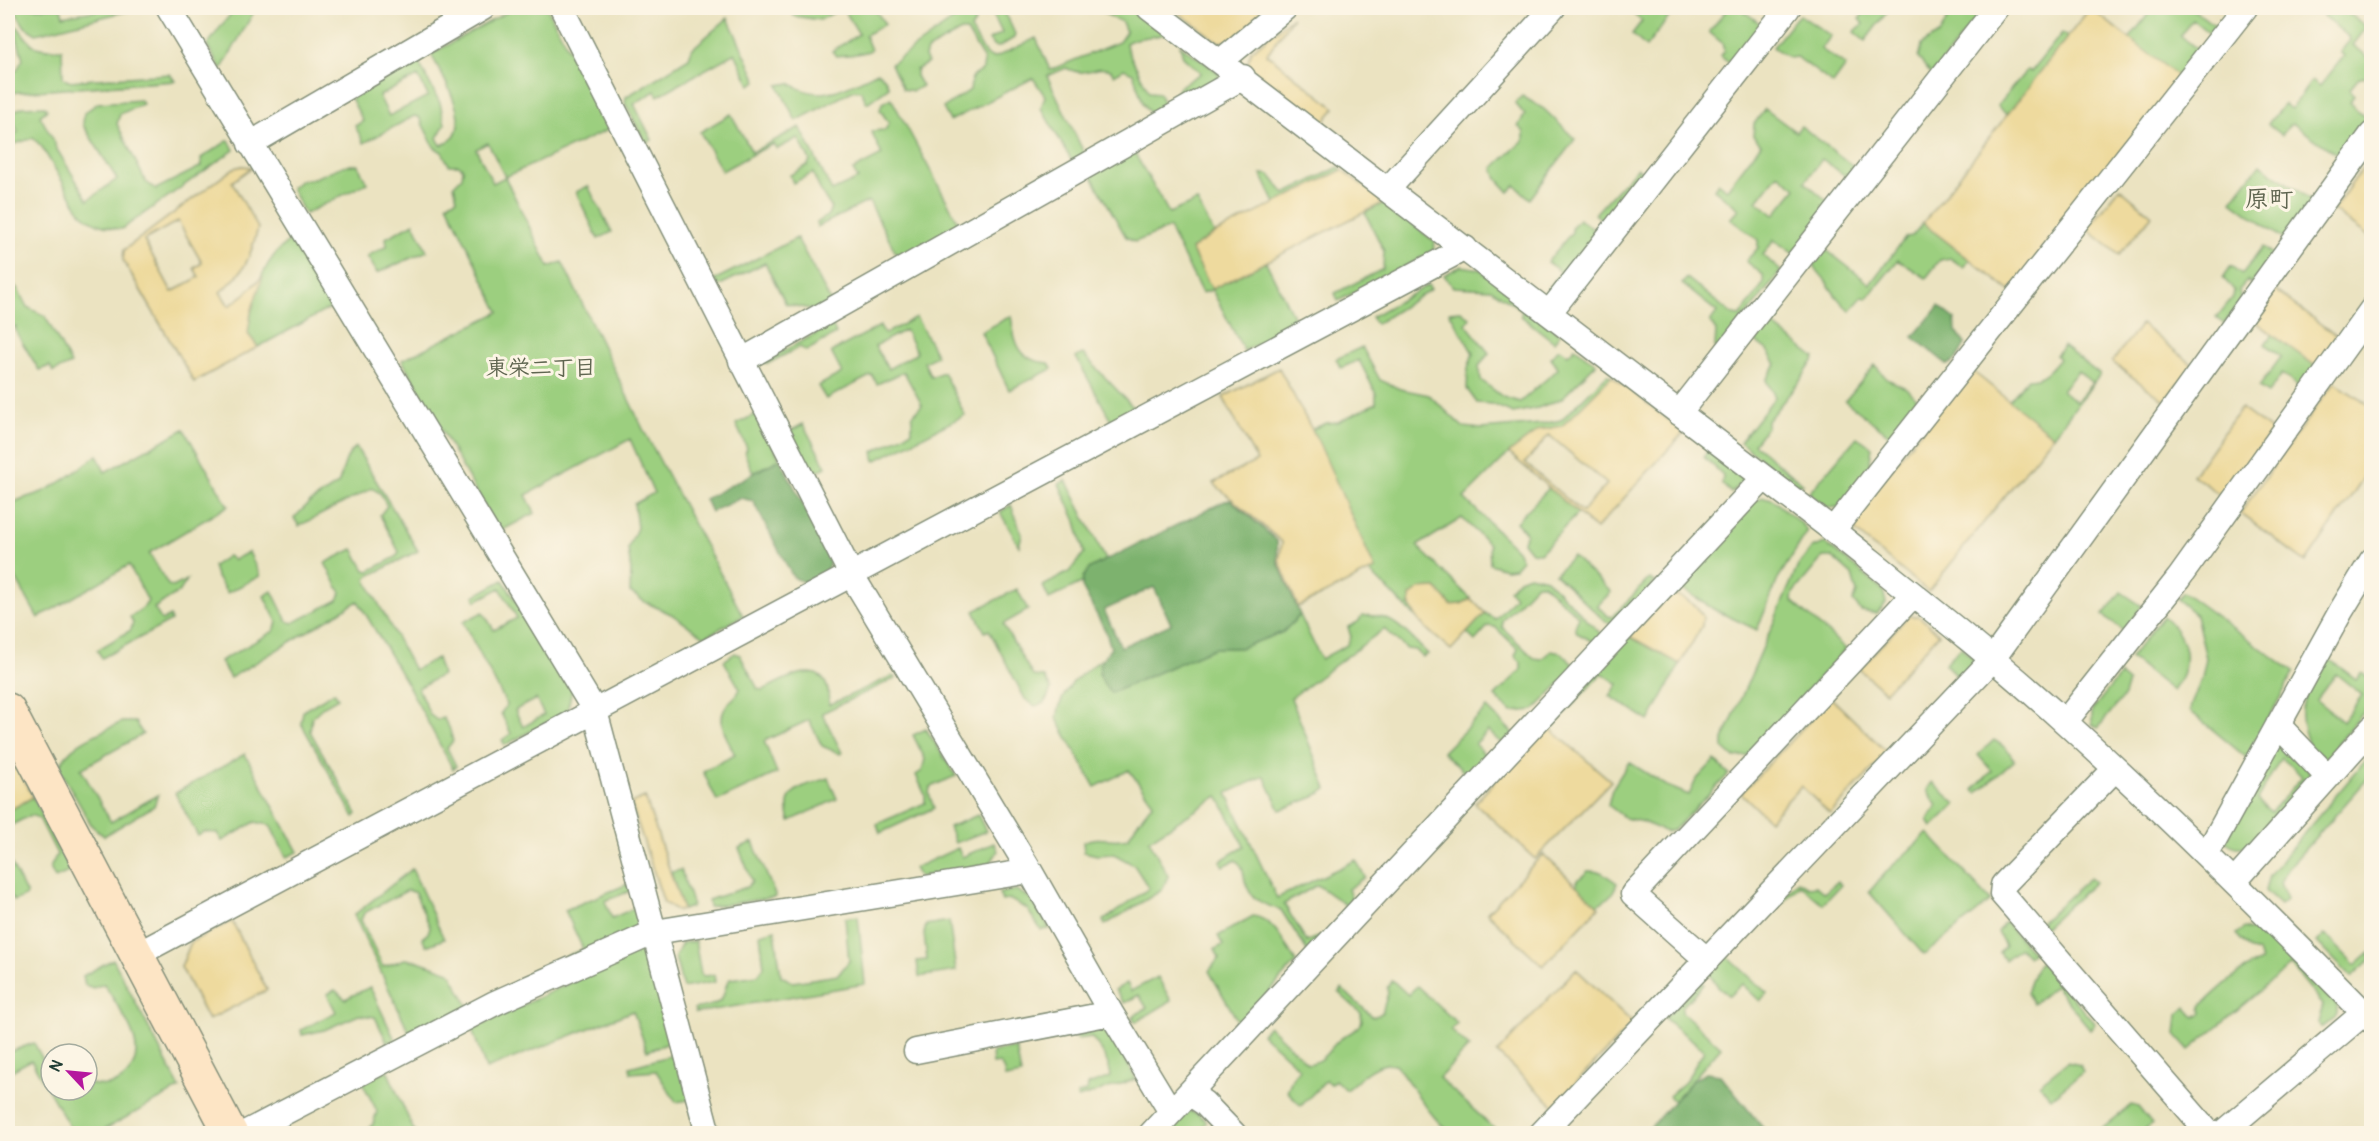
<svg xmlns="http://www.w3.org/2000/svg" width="2379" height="1141" viewBox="0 0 2379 1141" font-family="Pangolin,'Klee One',sans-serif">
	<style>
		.green { fill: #9ccf7f; stroke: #5e865a; stroke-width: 1.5; fill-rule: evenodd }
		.forest { fill: #7db26e; stroke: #4e7851; stroke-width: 1.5; fill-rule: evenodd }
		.sand { fill: #eeda9e; stroke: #868c69; stroke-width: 1.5; fill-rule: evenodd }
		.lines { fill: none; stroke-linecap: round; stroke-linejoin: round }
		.street-casing { stroke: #85907a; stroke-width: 27 }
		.secondary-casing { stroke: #85907a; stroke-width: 36 }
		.street { stroke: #fff; stroke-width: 24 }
		.secondary { stroke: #fde5c5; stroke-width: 33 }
		.labels { text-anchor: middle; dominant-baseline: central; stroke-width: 6; stroke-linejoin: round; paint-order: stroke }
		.neighbourhood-label { font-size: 22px; font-weight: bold; fill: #606651; stroke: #fcf5e5 }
		.quarter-label { font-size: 24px; font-weight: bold; fill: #606651; stroke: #fcf5e5 }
	</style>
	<rect width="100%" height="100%" fill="#fcf5e5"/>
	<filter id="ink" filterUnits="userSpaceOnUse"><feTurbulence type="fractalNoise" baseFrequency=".0167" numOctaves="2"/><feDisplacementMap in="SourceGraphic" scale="12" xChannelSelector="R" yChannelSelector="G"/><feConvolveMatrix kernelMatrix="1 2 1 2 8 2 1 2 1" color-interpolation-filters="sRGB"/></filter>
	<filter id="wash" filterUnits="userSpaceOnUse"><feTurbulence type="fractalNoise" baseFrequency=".008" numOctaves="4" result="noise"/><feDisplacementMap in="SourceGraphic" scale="24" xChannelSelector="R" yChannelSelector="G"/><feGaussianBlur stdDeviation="1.35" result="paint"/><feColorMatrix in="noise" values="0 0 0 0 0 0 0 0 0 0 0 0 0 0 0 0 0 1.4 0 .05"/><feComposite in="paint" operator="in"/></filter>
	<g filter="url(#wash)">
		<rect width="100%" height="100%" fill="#ebe3c1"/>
		<path class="green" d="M13,8H61L63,16L113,8H139L36,34L25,27Z
			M238,8H256L221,70L207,45C218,32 225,17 238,8Z
			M514,8H547L610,129L505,177L549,267L562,262L644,431L743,616L705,637L671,614L645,602L630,592L631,571L628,548L637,528L634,504L654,493L630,439L526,495L535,513L499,532L402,360L499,312L447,204L457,199L454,185L462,177L463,169L459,165H449L442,152L434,147L419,117L414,116L364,143L355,126L363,121L351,98L418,61L440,103L445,124L437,138L441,145C480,132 442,76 431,54ZM418,76L428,96L389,116L379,96ZM488,143L505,177L493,183L476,149Z
			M790,8H789H842L820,20L794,16Z
			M843,8H874L885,24L865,35L871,50C860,55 849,55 836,56L832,51L859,34Z
			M990,8H1003L1015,34L1014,38L999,47L993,46L989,40L1002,33Z
			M1102,8H1129L1167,33C1152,39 1139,35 1126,43L1127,49L1149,92L1159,93L1167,110L1152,116L1143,103L1133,73L1124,69L1114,75L1111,70C1091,64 1089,79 1066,68L1047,76L1086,157L1073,163L1041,108L1045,96L1033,78L950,121L943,108L970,90L972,77L983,69L984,60L967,31H961L927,50L925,57L928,63L916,70V76L922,86L913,91L903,89L891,64L966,11L973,14L976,21L971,29L986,55L994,58L1036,38L1050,70L1119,42L1126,32L1122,22L1105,14Z
			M1630,8H1676L1646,47L1632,34L1642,21L1629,9Z
			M1728,8H1740L1763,26L1732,65L1720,56L1724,51L1722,43L1709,32Z
			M1868,8H1890L1865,41L1854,32L1863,24L1859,19Z
			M1953,8H1984L1932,75L1918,58L1921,45L1940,33Z
			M2153,8H2191L2218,28L2211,35L2193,20L2180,35L2198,50L2180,78L2129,39Z
			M2330,8H2341L2367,27L2353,45L2371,59V82L2364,77L2358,79L2350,89L2354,95L2350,102L2354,108L2371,119L2343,159L2292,123L2282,135L2268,124L2284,104L2291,109L2312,80L2320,86L2344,56L2340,52L2350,40L2349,37L2323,16Z
			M1800,15L1831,36L1821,49L1846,66L1833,84L1797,57L1789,58L1773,47L1796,18Z
			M728,18L757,81L750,85L735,53L658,96L655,91L634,104L652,140L646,143L625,103L626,97L689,58L692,49Z
			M14,27H18C33,49 36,50 62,49L63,78L68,81L170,74L175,81L8,93V74L17,70L23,59Z
			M2062,33L2068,37L2007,115L1997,106L2027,70L2031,72Z
			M1180,45L1219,73L1218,80L1178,103L1175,95L1179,87L1201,73L1183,57Z
			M878,72L885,79L889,87L867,103L861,91L854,90L796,121L778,85L790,83C821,105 848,86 878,72Z
			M1522,96L1544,109L1575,139L1530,199L1515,185L1509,192L1497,179L1493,168L1524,140V132L1518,126L1525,115L1515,103Z
			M891,98L962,229L901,263L869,201L817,227V223L828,215L831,207C825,199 816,183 813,173L793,183L790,175L808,165L810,160L798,138L777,149L773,144L755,153L754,151L800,127L832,191L858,179L853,170L882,155L871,131L885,130L889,123L880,110L882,103Z
			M141,100L143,104L120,114L117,124L146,182L156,189L202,166L201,158L229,140L234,150L122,229C105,228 94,224 81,213L42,147L33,138L15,144L8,143V138L18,132L14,122V111L23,107L45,106L47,110L40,116L54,141L56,148L88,200L117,179L83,125L84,113L98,103Z
			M1765,109L1796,132L1801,126L1858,170L1851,180L1822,159L1805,182L1832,205L1794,254L1774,240L1763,255L1781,271L1719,350L1715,347L1716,331L1710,322L1717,312L1682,284L1687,278L1733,315L1740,316L1764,283L1763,275L1746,261L1758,248V240L1730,219L1739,209L1714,189L1718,183L1727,189L1761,144L1753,136L1754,124ZM1778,174L1796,188L1774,215L1757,201Z
			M731,114L753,154L722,171L700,132Z
			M1134,152L1169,213L1197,201L1214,234L1191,249L1212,289L1266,262L1297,324L1244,351L1212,290L1202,293L1169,228L1135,242L1126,237L1091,175Z
			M2260,164L2312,201L2284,240L2232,201Z
			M347,165H358L367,183L305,214L291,188L301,180C315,181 331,169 347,165Z
			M1339,167L1342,170L1275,203L1261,174L1270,175L1285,194Z
			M1637,168L1647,174L1607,224L1595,214Z
			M588,186L612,232L598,239L576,192Z
			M1385,202L1435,242L1433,252L1338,301L1335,293L1383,269L1384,251L1365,213Z
			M1579,219L1592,228L1596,238L1553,293L1547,290L1561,272L1547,262L1572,232V227Z
			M414,223L427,251L377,273L367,256L387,246L386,238Z
			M1923,223L1970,260L1963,267L1950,258L1940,260L1926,278L1898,260L1867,298L1862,297L1850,311C1839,301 1834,294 1826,281C1819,272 1814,269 1812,257L1820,245L1870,284L1906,237L1912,236Z
			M296,238L336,305L258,347L248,334C251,307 259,269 280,249C284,244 291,241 296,238Z
			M797,238L831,302L815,310L786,304L765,263L718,286L714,280Z
			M2263,247L2274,255L2252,284L2247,281L2239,290L2241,301L2224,324L2216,318L2233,297L2234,290L2223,278L2231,266L2242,274Z
			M1461,266L1479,269L1560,334L1554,342L1521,316L1522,310L1491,289L1453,287L1444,275Z
			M8,282L17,288L27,307L45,316L71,364L53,372L50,366L39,370L16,332V326L8,331Z
			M1428,285L1431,289L1376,324L1371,317Z
			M1461,311L1470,318L1466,324L1489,353L1479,366L1481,380L1503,397L1520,402L1558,369L1551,357L1559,349L1568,355L1575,348L1596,364L1561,399L1538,408L1513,413L1492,404L1477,403L1467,389L1468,368L1473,353L1449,312Z
			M1011,316C1015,342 1017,361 1049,363L1052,369L1009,390L981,332Z
			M916,317L937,356L924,362L931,377L943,372L965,415L875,461L873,452L912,431V416L922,405L904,372L877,384L872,375L826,399L818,386L842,373L831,352L880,326L885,334ZM905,330L917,353L888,369L875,346Z
			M1765,319L1815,358L1800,381L1767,421V427L1754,444L1803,484L1794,485L1740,442L1775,397L1766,380L1776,364L1767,350L1754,340L1753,333Z
			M832,325L836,334L806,351L800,347L767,364L764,361Z
			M2272,334L2317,367L2302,389L2282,374L2268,393L2259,387L2281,357L2265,344Z
			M2063,346L2100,375L2053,436L2009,401L2028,379C2043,379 2049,371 2059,359L2056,355ZM2078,371L2092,383L2076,402L2062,390Z
			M1362,347L1380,380L1400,389L1429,395L1463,427L1481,429L1542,424L1561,420L1607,375L1612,376L1562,427L1539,430L1509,453L1464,498L1517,550L1522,560L1515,568L1505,569L1490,564L1489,544L1462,518L1417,546L1471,599L1461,604L1451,605L1436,588L1419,589L1409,605L1419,620L1369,571L1375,569L1312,429L1327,423L1338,422L1376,403V394L1359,360L1341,368L1336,359Z
			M1083,354L1135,409L1112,422L1076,357Z
			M1875,365L1887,379L1908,389L1920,403L1892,437L1845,401Z
			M756,414L780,459L753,473L745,454L747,448L736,424Z
			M803,424L826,467L813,474L790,431Z
			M184,429L228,506L149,553L168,585L173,587L187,580L180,591L154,608L162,621L170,616L171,621L102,658L97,650L131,630L133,622L130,617L144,607L148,601L129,565L38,618L8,564V506C18,498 30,497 42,492C62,483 80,469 97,455L105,472Z
			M1857,437L1872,447L1869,469L1839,507L1827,508L1809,493Z
			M356,447L418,551L367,577L366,580L414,670L437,658L442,675L418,688L430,715L437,720L443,718L449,727L453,741L447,748L456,766L453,769L410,689L358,601L230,678L220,661L274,631L277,622L264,596L272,591L287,621L293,623L338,600L341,593L325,563L353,549L365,570L369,571L396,557L399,552L380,515L387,506L380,493L372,488L299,526L294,518L309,503L338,484C344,471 343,457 356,447Z
			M1708,449L1744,479L1731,493L1722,484L1723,475L1704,457Z
			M1066,480L1106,560C1095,565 1084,569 1083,582L1049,599L1043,586L1069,572L1084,553L1076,521L1059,484Z
			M1549,488L1578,513L1540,553L1531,552L1523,542L1526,533L1516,522Z
			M1764,497L1772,499L1804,526L1807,532L1779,577L1757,630L1715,610L1681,588L1679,582L1755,500Z
			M1011,505L1022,534L1019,546L1000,512Z
			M1825,543L1883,590L1886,603L1877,614L1861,611L1853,601L1857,593L1852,575L1832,557H1823L1793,593L1792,601L1846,649L1747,756L1733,757L1723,748V740L1798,566L1812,548Z
			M249,552L260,576L227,593L216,576L213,566L228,556L233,560Z
			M1573,556L1611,592L1597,606L1608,616L1612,617L1649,579L1655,582L1614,624L1606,622L1555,574Z
			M1529,575L1546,579L1604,637L1597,644L1577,633L1575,627L1579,617L1543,584H1537L1502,620V627L1534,658L1541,659L1551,651L1561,653L1576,667L1534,710L1511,712L1495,696L1521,670V662L1515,656L1518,649L1495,627L1488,626L1475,641L1467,633L1485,613L1495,619L1515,597L1509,590L1519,579Z
			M503,580L572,690L567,712L505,745L502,740L511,734L501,713L507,705L463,622L483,612L494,630L517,618L500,588L476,601L474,596ZM536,699L544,715L523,727L515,710Z
			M1017,589L1028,610L1003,624L1033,676L1044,677L1051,689L1045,703L1035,706L1025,699L989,630L985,632L974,611Z
			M2121,592L2142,606L2124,631L2103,615Z
			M2183,592L2294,672L2247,758L2190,711L2191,704L2202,678L2206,658L2196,615L2177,599Z
			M1300,615L1321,659L1347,645L1351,637L1348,627L1358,622L1362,616C1393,612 1407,634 1428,654L1422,657L1416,650L1407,649L1384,629L1291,698L1327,789L1314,797L1280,810L1264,776L1227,793L1277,898L1356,860L1365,877L1348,889L1352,900L1364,889L1351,909L1317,885L1284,904L1307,942L1319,936L1321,938L1308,952L1281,910C1264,905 1250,900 1245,881C1243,872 1244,867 1236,860L1223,866L1220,861L1244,846L1218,796L1149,840L1168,876L1162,890L1105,925L1103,921L1149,888L1134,865L1114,854L1097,855L1084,852L1083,842C1103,834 1109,843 1128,838L1136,825L1153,803L1129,770L1095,787L1057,719C1060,689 1079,675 1102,659L1099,674L1111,693L1214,648H1240L1283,632Z
			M2163,616C2188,637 2193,663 2173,691L2130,658Z
			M1629,636L1680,664L1649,721L1610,696L1618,684L1602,673L1550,729L1546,725Z
			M1961,647L1975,660L1973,671L1959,678L1945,664Z
			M735,653L740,655L758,689L763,690C780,682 820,656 828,690C829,695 828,700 829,705L892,676L896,678L822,713L842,753L840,754L822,746L809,720L764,741L777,773L717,801L703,771L735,755C728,740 714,719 728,704C733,698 737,697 740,689L724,661Z
			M2329,659L2356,679L2362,673L2371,681V703L2327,758L2311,751C2292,704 2304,698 2329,659ZM2336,674L2362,695L2343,722L2316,700Z
			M2120,675L2128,682L2124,696L2098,728L2092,724V710Z
			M334,692L338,698L324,706L312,717L310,731L357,814L354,817L301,723L303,711Z
			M1487,708L1513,733L1502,744L1488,731L1475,744L1489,759L1470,778L1443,752Z
			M122,722H135L143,734L81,769L111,822L158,795L154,806L104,836L92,826L59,768C68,743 100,733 122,722Z
			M926,729L956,776L930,787L929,794L934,808L880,833L877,824L925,803V795L916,775L922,771L925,759L913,735Z
			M1994,740C2003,746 2010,750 2014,761L1977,793L1973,790L1992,771L1978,755Z
			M2283,746L2309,770L2310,782C2299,794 2263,838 2251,844C2241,849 2234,848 2225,841L2275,747ZM2281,758L2294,768L2302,777L2271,812L2257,800Z
			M245,754L298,852L286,857L270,825L255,822L222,841L217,833L204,832L198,836L175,793Z
			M2371,754V775L2290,866L2280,883L2287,899L2280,905L2265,891L2269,875Z
			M1715,760L1729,774L1674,830L1666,832L1643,822L1625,818L1608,805L1612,789L1629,762L1667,786L1689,795L1696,780Z
			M828,778L837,799L790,821C780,788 803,787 828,778Z
			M1932,782L1956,804L1932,827L1928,821L1937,806L1927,790Z
			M33,797L71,871L55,878L50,868L57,854L39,818L31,815L8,827V811Z
			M978,815L986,831L955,843L949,827Z
			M1928,833L1991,901L1924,955L1869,892L1889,869Z
			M753,842L776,897L709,907L708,900L747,887L752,881L739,848Z
			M994,843L998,851L990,864L919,877L914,868L958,848L962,857Z
			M8,857L27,895L14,901L8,890Z
			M412,869L444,939L426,946L422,938L428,933L430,927L415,893L408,890L364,913L361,920L383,967L405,959L418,961L450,972L469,1007L410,1034L354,915Z
			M681,870L693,906L683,910L671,872Z
			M1588,871L1601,872L1617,883C1612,898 1603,902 1590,908L1576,892L1577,881Z
			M2090,877L2095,882L2043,929L2041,921L2045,919Z
			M1798,881L1808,887L1816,886L1824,893L1838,881L1841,885L1823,904L1800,885L1783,902L1780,900Z
			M628,884L630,891L605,901L612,918L637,907L641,921L634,931L538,975L536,970L583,949L565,910Z
			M1016,890L1030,898L1050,929L1041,930L1027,909L1009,899L1002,901L999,893Z
			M858,916L865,984L696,1013L694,1009C703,1007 717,1006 722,998C726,991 724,986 730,979L758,975L764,967L760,934L775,930L781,976L793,982L838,975L849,961L845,918Z
			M1253,916C1275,919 1285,945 1296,962L1222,1044L1219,1042L1237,1020L1209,971L1219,958L1215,949L1223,945L1218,936Z
			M949,921L956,971L919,977L917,961L927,960L924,934L926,925Z
			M2005,922L2033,953L2028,957L2020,948L2005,960L2000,953L2005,946L1998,932Z
			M2244,928L2253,931L2263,929L2336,1003C2341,1016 2331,1020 2322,1028L2318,1024L2323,1005L2291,965L2189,1050L2176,1035L2178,1015L2186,1007L2195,1017L2202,1013L2201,1006C2220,988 2237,972 2261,961L2258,952L2250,950L2236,934Z
			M2325,934L2355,965L2370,952L2371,959L2351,977L2317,942Z
			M695,941L701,974L704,976L714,975L715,982L683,988L675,957L682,943Z
			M639,950L651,952L675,1041L647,1051L633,1011L486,1069L472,1029Z
			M1726,955L1767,993L1760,1001L1742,984L1729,996L1718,986L1708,973Z
			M113,959L180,1088L98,1133H73L31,1060L8,1073V1043L12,1051L34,1043L47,1067L51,1069V1090H87V1083C101,1087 115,1087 126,1076C153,1048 119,1010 104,984L93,988L85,985L83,976Z
			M2041,962L2095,1023L2090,1029L2055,986L2033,1004L2027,992L2036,968Z
			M1158,977L1171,1001L1136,1022L1132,1017L1147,1008L1139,995L1124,1003L1115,990L1127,983L1131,991Z
			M1392,980L1408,995L1417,986L1457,1023L1451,1030L1469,1047L1439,1078L1499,1133C1485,1134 1470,1136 1456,1134C1438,1131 1408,1079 1395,1064C1376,1061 1360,1078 1346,1090L1335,1080L1331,1084L1325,1081L1301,1106L1287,1091L1293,1077L1300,1069L1262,1034L1269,1026L1308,1064C1325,1061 1328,1050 1339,1040C1348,1033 1356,1032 1362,1021L1361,1013L1339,993L1342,989L1373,1017L1382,1013L1388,993L1387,988Z
			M1700,981L1704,984L1682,1007V1012L1721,1047L1674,1101L1669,1096L1685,1082L1704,1051C1693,1038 1677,1031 1665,1018Z
			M370,987L395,1040L387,1042L375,1017L359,1015L324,1030L302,1035L301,1030L336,1012L327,994L335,990L345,999Z
			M1100,1028L1112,1036L1136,1079L1078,1098L1077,1095L1087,1091L1088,1085L1111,1077C1110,1064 1100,1046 1091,1037L1077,1039L1075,1034Z
			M1016,1048L1021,1075L1005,1078L1004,1071L1000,1063L993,1064L992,1052Z
			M676,1054L690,1100L676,1102L656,1071L631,1073L630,1067Z
			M2067,1062L2080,1065L2083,1072L2051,1098L2039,1084Z
			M387,1070L415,1133H363L373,1124L377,1111L362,1082Z
			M2131,1105L2138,1107L2152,1124L2140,1133H2097Z
			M1185,1110L1198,1114L1207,1122L1198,1133L1164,1134Z"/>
		<path class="forest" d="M1939,306L1955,319L1956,331L1965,344L1957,358L1948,365L1913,337Z
			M780,459L831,559L825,575L807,584L793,577L753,501L741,498L711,512L705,499Z
			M1231,500L1277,541L1278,562L1300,615L1283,632L1240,648H1214L1111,693C1095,675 1096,666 1111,648L1106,632L1082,587L1083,577L1090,568L1225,501ZM1154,587L1171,624L1121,647L1104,610Z
			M1706,1073L1720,1075L1767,1133H1645L1693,1080Z"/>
		<path class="sand" d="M1172,8H1269L1231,41L1219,42Z
			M2090,8L2180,78L2010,291L1923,223Z
			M1293,17L1267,54L1335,108L1320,126L1246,69L1251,51Z
			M2371,156V238L2333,210Z
			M242,166L252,167L232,182L258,228C250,258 245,273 220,292L229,306L245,294L263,276L251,312L248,334L258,347L194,382L123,260L124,250L234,168ZM178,221L202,263L194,268L199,277L172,292L144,240Z
			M1342,170L1385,202L1212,289L1191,249L1214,234Z
			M2120,188L2152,215L2119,255L2087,229Z
			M2273,289L2338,337L2317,367L2251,319Z
			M2141,324L2193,365L2165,401L2112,362Z
			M1279,368L1319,443L1375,569L1298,607L1279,561L1282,542L1213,483L1257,461L1223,397Z
			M1970,369L2053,436L1928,592L1855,531V514Z
			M1612,376L1684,432L1596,529L1509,453L1539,430L1562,426ZM1549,435L1607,484L1582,512L1525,463Z
			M2334,382L2371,407V467L2306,562L2240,513Z
			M2241,408L2272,431L2225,498L2193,475Z
			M1436,588L1451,605L1461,604L1471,599L1485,613L1451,650C1435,635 1408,619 1410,596L1419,589Z
			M1672,592L1696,606L1703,616L1702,626L1680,664L1629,636Z
			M1908,616H1919L1939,634L1885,692L1859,669Z
			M1831,698L1888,753L1830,814L1801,786L1769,820L1741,793Z
			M1546,725L1611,781L1535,859L1475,803Z
			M17,767L33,797L8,811V772Z
			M645,797L683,910L678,911L664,903L631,803Z
			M1543,854L1599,907L1543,966L1487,913Z
			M232,921L267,990L208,1020L181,967L191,942Z
			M1576,969L1633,1023L1554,1106L1497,1053Z"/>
	</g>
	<g filter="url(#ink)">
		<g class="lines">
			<defs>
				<path id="street" d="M169,8L595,711L708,1134
					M562,8L851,574L1030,871L1111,1013L1171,1112
					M1149,8L1825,524C1906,589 1989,653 2066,723C2172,819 2272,919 2372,1021
					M1221,61L1285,8
					M250,144L483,8
					M1388,189L1553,8
					M1549,313L1788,8
					M741,361L1243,77
					M1679,413L1996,8
					M1833,530L2245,8
					M2065,722L2179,578L2372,309
					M2278,725L2328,777
					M2115,769L2003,885L2002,894L2210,1134
					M2207,854L2341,611L2372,560
					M2235,881L2372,728
					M138,954L1465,248
					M1707,960L1633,894L1913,595
					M916,1051L1111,1013
					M1189,1093L1764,478
					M243,1134L495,1003L655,932L1030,871
					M1151,1134L1189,1093L1204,1103L1234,1134
					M1541,1134L1992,660L2372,134
					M2221,1134L2364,1013"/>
				<path id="secondary" d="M8,710L231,1134"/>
			</defs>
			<use href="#street" class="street-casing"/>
			<use href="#secondary" class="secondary-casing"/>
			<use href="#street" class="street"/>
			<use href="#secondary" class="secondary"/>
		</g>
	</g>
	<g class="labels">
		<g class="neighbourhood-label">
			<text x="541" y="368">東栄二丁目</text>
		</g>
		<g class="quarter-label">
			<text x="2269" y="199">原町</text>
		</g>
	</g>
	<rect width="2379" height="1141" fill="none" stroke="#fcf5e5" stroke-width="30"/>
	<g transform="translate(69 1072) rotate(296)"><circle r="28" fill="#fcf5e5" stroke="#a4ab9e" stroke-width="1.5"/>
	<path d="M0-4.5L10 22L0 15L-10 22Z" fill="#b5179e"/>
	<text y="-9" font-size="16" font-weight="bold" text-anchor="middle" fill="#1f3d34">N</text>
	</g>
</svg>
